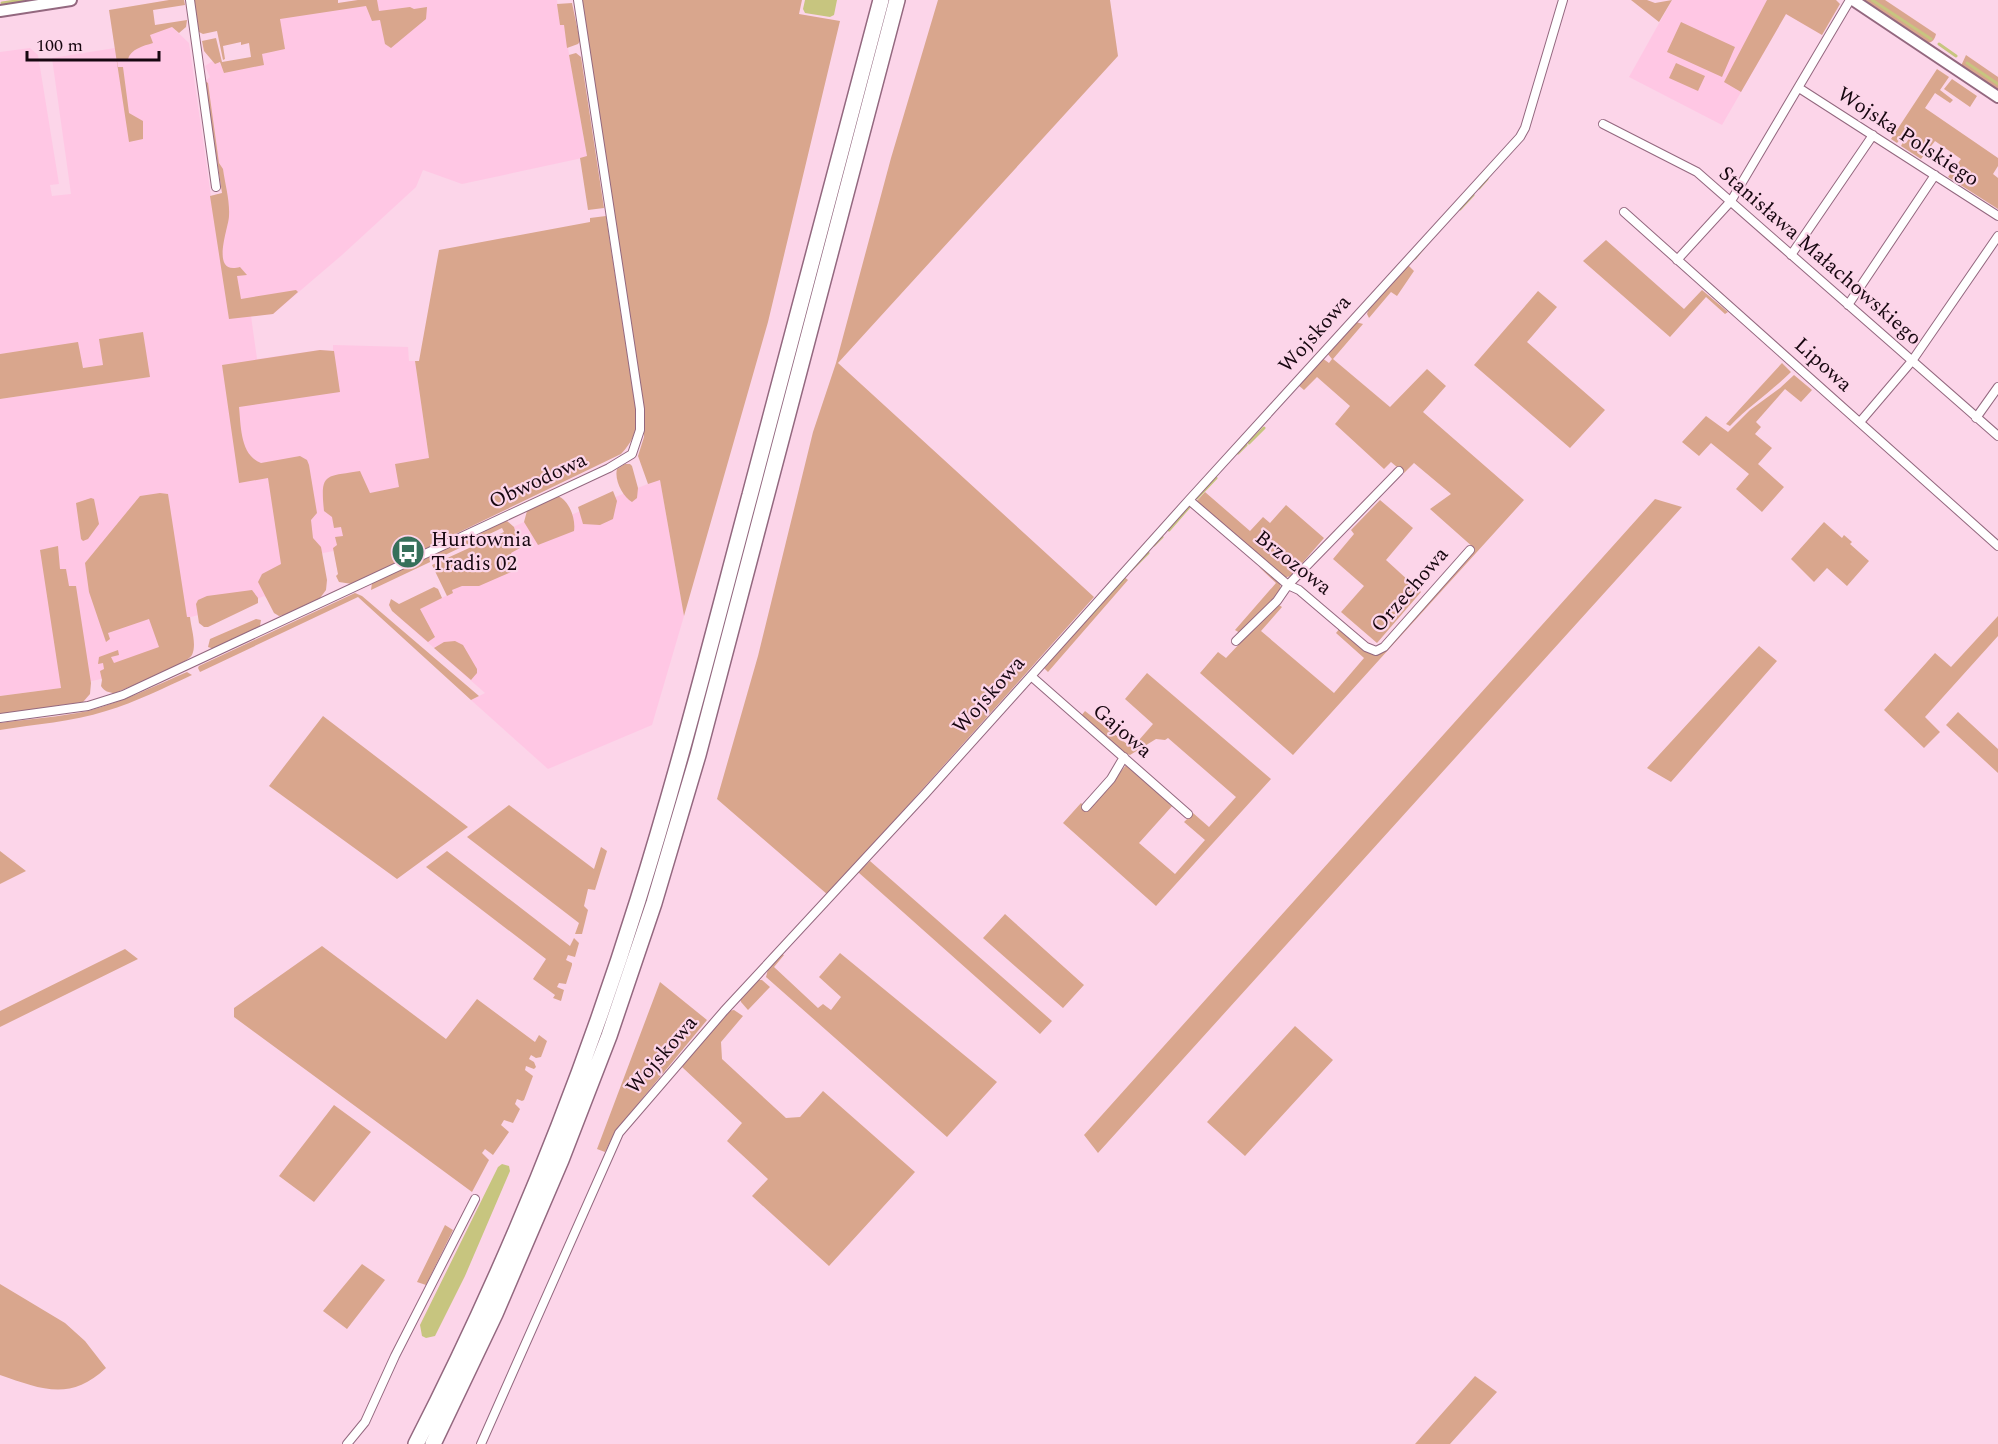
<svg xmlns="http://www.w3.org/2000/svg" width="1998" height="1444" viewBox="0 0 1998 1444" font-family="Spectral,serif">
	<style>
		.built { fill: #ffc7e4 }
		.green { fill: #d9a68d }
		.water { fill: #c7c57f }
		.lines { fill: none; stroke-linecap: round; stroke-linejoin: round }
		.stream { stroke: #c7c57f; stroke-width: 3 }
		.minor-casing { stroke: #93687f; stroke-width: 10 }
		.tertiary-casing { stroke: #93687f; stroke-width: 14 }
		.motorway-casing { stroke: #93687f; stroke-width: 18 }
		.minor { stroke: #fff; stroke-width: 8 }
		.tertiary { stroke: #fff; stroke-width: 10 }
		.motorway { stroke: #fff; stroke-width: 15 }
		.labels { text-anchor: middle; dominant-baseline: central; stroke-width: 4.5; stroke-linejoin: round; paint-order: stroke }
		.street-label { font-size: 21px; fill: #170710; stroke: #fcd5e9 }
		.poi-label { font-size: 21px; fill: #170710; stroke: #fcd5e9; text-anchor: start }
	</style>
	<rect width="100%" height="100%" fill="#fcd5e9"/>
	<path class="built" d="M358,0H557L560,24L564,25L587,157L462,184L423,170L416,187L342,255L273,314L251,316L257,359L320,350L333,351V345L408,347L409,361H415L439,527L338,574L334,551L323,553L285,589L266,598L264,596L252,601L187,618L189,637L114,676L61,688L0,696V399L149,377L143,332L100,339L103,365L83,368L77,343L0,354V52L30,48L38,55L59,184L50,185L52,196L71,194L52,58L115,48L113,35L172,27L189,43L211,196L222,193L205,81L210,77L205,66L214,60L219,62L225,73L262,54L270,52L264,15Z
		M1672,0H1833L1822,35L1786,14L1722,125L1629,77Z
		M660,479L684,616L652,725L548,769L471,700L485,693L400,618L452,593L442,570L513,527L524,522L541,527Z"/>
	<path class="green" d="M169,0H184L185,5L153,10L155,25L187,20L186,27L179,33L172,27L150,35L153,43C143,46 131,49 128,59L117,61L118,67H123L129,113L143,121V139L129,142L109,10Z
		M194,0H338V3L358,0H377L379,11L410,7L414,9L427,7L426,19L391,48L385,44L380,20L372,21L366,6L280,19L285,49L262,54L264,65L224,73L220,62L215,64L204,51L202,41L216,38L222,62L251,57L249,43L241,45V42L223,46L225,59L223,60L217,31L203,34L199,32Z
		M582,0H802L799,14L840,21L768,322L684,616L660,480L648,484L638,456L644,437V409Z
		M938,0H1110L1118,56L838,363L1094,597L828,895L717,799L758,656L813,432L836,363L891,158Z
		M1631,0H1647L1655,3L1672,0L1659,22Z
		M1767,0H1836L1840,4L1822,35L1786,14L1741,92L1724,82Z
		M1863,0H1885L1936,34C1935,39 1932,43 1927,43Z
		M572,3L580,41L578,44L567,48L564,25H560L557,4Z
		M1681,22L1735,47L1722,77L1667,52Z
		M576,53L581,57L604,208L588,210L580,158L587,156L569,55Z
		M1966,55L1998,77V91L1961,66Z
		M1676,63L1705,76L1698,91L1669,78Z
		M1937,69L1949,77L1940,90L1953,100L1950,103L1935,93L1925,108L1998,158V166L1993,174L1998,178V209L1948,177L1961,159L1935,141L1921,159L1901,146L1903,142L1906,143L1910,137L1905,133L1897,143L1891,139Z
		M1952,79L1977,96L1970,107L1944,89Z
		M205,81L208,83L219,163L223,169C225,184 230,201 229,216C229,227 209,276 240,267L247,275L237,276L241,299L296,290L298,292L273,314L229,319L210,196L222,193Z
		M606,216L637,418C636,434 632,442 621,454L352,584L339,582L336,576L338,574L333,548L337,545L335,537L343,536L341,527L334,528L332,517L324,511C320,472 325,477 360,471L370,493L399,487L395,464L429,458L415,361H419L439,250L590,222V218Z
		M1606,240L1684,309L1702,290L1728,312L1725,314L1706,297L1670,337L1583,261Z
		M1408,265L1414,271L1397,296L1391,292L1369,318L1367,314L1370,304Z
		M1538,291L1557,307L1527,342L1605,410L1570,448L1474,365Z
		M1356,322L1363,324L1333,359L1390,407L1427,369L1446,386L1423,412L1524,500L1293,755L1200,673L1218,652L1226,658L1276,605H1279L1282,607L1261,631L1334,693L1364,658L1336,633L1340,628L1376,654L1382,653L1474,548L1430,509L1451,494L1414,463L1404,473L1391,462L1384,469L1335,424L1350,406L1317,377L1304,390L1298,385L1322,358L1329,363L1332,359L1327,353Z
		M143,332L150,377L0,399V354L78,342L83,368L103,365L99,339Z
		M320,350L334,351L340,392L239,407C241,426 240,455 261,463L300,456L307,460L309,465L317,513L311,520L313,538L321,547L327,580L326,590L320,598L285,615L279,616L274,613L258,582L262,574L281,564L268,478L239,483L222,365Z
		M1782,363L1791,372C1772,391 1749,406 1730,426L1726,424Z
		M1794,375L1812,390L1801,402L1785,389L1756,422L1761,427L1755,434L1772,448L1758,464L1784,487L1762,512L1736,489L1749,474L1711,443L1699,456L1682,442L1706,416L1728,432L1750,410L1780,388Z
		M625,464H630L632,466L638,488L637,498L632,502C623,497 614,480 617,469Z
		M613,491L617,501L613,519L600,525L583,524L578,507Z
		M1205,492L1250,531L1263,517L1270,523L1286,505L1324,538L1291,576L1283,578L1196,502Z
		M160,493L168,494L187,617H190C191,628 197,644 192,655C186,665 129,687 115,693C109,693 104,691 101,686L102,680L100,671L104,669L103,663L98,664L99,657L118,650L119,655L111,657L114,663L159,647L149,619L108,633L110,639L106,642L89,592L85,563L140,496Z
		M557,496C569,499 576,519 574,531L538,545L524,522L527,511Z
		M91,498L94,499L99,524L88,539L83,541L81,539L76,503Z
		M1655,499L1682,507L1098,1153L1084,1135Z
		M1380,500L1413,528L1386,560L1421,592L1377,643L1341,612L1364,586L1333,559L1354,534L1351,530Z
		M507,521L514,527L520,548L511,553L518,569L479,586H462L452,590L453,593L447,596L432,565L504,532L502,528L371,590L372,583L500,523Z
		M1824,522L1842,538L1844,535L1852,542L1850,544L1869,561L1847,586L1827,568L1814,582L1791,559Z
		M58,546L60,569H66L69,586H76L91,683L90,694L83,702L0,714V696L61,688L40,550Z
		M1259,567L1280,581L1281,591L1240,633L1235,630L1276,583Z
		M1123,576L1128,580L1048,672L1043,667Z
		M434,587L438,589L442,598L420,609L435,637L428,642L392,611L389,605L391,599L399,604Z
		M252,590L258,598V603L208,627H204L199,623L196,604L198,600L207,596Z
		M355,593L362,596L479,696L471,700L358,597L200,672L198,668L199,666Z
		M1998,616V636L1925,717L1940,732L1924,748L1884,710L1935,653L1951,667Z
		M256,619L261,620L260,626L214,649L208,647L210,639Z
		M455,641L463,645L477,669V673L471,680L434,648L444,642Z
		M1759,646L1777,661L1671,782L1647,768Z
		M187,672L192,675C164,688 136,702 106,711C72,722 35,724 0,730V723C29,719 59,717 88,711C122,702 155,686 187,672Z
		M1147,673L1271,779L1156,906L1063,823L1081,803L1086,808L1108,787L1127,764L1174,804L1139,843L1175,874L1205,840L1184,822L1193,813L1209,827L1236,797L1168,738L1165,740L1156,739L1130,755L1124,753L1081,716L1085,711L1132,748L1153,724L1125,699Z
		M1958,712L1998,749V773L1946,725Z
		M323,716L468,827L397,879L269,786Z
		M509,805L594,869L601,847L607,851L595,890L588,889L584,906L588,910L582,934H575L579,923L467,837Z
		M0,851L26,871L0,884Z
		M447,851L570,946L574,938L579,943L575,957L568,955L566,960L572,963V965L566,984L559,983L557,987L564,990L561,1001L553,998L555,995L533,979L546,959L426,867Z
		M870,861L1052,1021L1040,1034L858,872Z
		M1005,914L1084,985L1063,1008L983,938Z
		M322,946L446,1039L477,999L535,1042L539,1035L547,1041L541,1057L536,1058L531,1055L529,1059L534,1062L536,1067L534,1069L526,1066L525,1070L533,1076L524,1100L522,1101L517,1099L515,1104L520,1109L513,1123L504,1120L501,1125L509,1132L493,1155L485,1149L482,1153L489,1160L472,1192L234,1017V1008Z
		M125,949L138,959L0,1027V1011Z
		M840,953L997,1082L947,1137L766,977L768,969L782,954L784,955L774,967L818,1008L823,1004L831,1010L841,997L819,977Z
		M758,980H762L770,987L748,1010L741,1002L740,998Z
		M660,982L707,1020L627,1117L614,1134L605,1152L597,1149Z
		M734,1010L743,1016L721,1042L722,1059L786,1118L800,1117L823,1091L915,1172L829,1266L752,1196L768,1179L727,1141L742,1123L682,1067L692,1052L729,1011Z
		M1295,1026L1333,1060L1245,1156L1207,1122Z
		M334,1105L371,1132L314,1202L279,1176Z
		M445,1225L453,1230L426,1285L417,1282Z
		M362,1264L385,1280L347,1329L323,1311Z
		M0,1284L65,1323L85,1341L106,1368C70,1402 41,1389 0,1375Z
		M1475,1376L1497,1392L1450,1444H1415Z"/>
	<path class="water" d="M805,0H837L834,15L830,17L805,13L803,9Z
		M502,1164L509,1166L510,1171L465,1276L435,1336L426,1338L422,1336L420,1325L498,1167Z"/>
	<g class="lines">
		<path class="stream" d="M1872,0L1931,39
			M2,3L23,0
			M1939,44L1956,56
			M1967,63L1998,84
			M1479,188L1487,179
			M1460,209L1473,195
			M1415,258L1423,248
			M1249,443L1264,428
			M1238,453L1246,445
			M1197,498L1216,478
			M1169,530L1189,507
			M1154,545L1162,537
			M1131,570L1148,553
			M1108,596L1124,579
			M1093,613L1100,605"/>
		<defs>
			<path id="minor" d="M190,0L216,187
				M1799,88L1998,216
				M1603,124L1697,172L1998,436
				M1624,212L1998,546
				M1791,255L1873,135
				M1677,260L1731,201L1850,0
				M1848,305L1935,175
				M1976,418L1998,387
				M1860,422L1912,361L1998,236
				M1189,500L1288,585L1299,590L1366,647L1376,651L1384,647L1470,550
				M1236,641L1277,601L1288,585L1399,471
				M1031,676L1188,814
				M0,718L88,706L123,695L609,468L632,454L640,430V409L578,0
				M1086,807L1111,779L1124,757
				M347,1444L365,1422L395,1356L475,1199
				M481,1444L619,1133L724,1011L925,794L1189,500L1520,137L1525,128L1563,0"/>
			<path id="tertiary" d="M1853,0L1998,97
				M0,11L71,0"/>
			<path id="motorway" d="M416,1444C505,1270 580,1086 638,900C680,766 714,630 750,495C794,330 838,165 881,0
				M433,1444L495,1314L561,1160L609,1036L654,903L698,755L897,0"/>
		</defs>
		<use href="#minor" class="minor-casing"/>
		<use href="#tertiary" class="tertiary-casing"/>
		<use href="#motorway" class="motorway-casing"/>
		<use href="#minor" class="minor"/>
		<use href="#tertiary" class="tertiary"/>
		<use href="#motorway" class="motorway"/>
	</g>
	<defs>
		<symbol id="bus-disc" viewBox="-11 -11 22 22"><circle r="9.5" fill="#36705a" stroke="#fcd5e9"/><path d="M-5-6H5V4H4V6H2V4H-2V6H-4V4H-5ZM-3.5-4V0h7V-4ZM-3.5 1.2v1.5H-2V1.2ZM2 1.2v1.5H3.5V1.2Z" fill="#fff"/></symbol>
	</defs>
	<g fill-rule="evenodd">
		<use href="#bus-disc" x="389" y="533" width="38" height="38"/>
	</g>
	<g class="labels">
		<g class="street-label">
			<text transform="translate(1908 137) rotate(33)">Wojska Polskiego</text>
			<text transform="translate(1820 256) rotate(41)">Stanisława Małachowskiego</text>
			<text transform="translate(1315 334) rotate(-48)">Wojskowa</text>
			<text transform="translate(1823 365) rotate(42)">Lipowa</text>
			<text transform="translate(538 481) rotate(-25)">Obwodowa</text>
			<text transform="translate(1293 563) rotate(38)">Brzozowa</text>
			<text transform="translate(1410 590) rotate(-49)">Orzechowa</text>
			<text transform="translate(989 695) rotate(-48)">Wojskowa</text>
			<text transform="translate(1122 731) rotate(41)">Gajowa</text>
			<text transform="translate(662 1055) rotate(-49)">Wojskowa</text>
		</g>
		<g class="poi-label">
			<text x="431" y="540">Hurtownia<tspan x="431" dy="24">Tradis 02</tspan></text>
		</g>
	</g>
	<path d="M27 51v9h132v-9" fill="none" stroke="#170710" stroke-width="3"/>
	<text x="36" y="51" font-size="18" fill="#170710" stroke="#fcd5e9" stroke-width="4.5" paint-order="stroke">100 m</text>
</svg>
